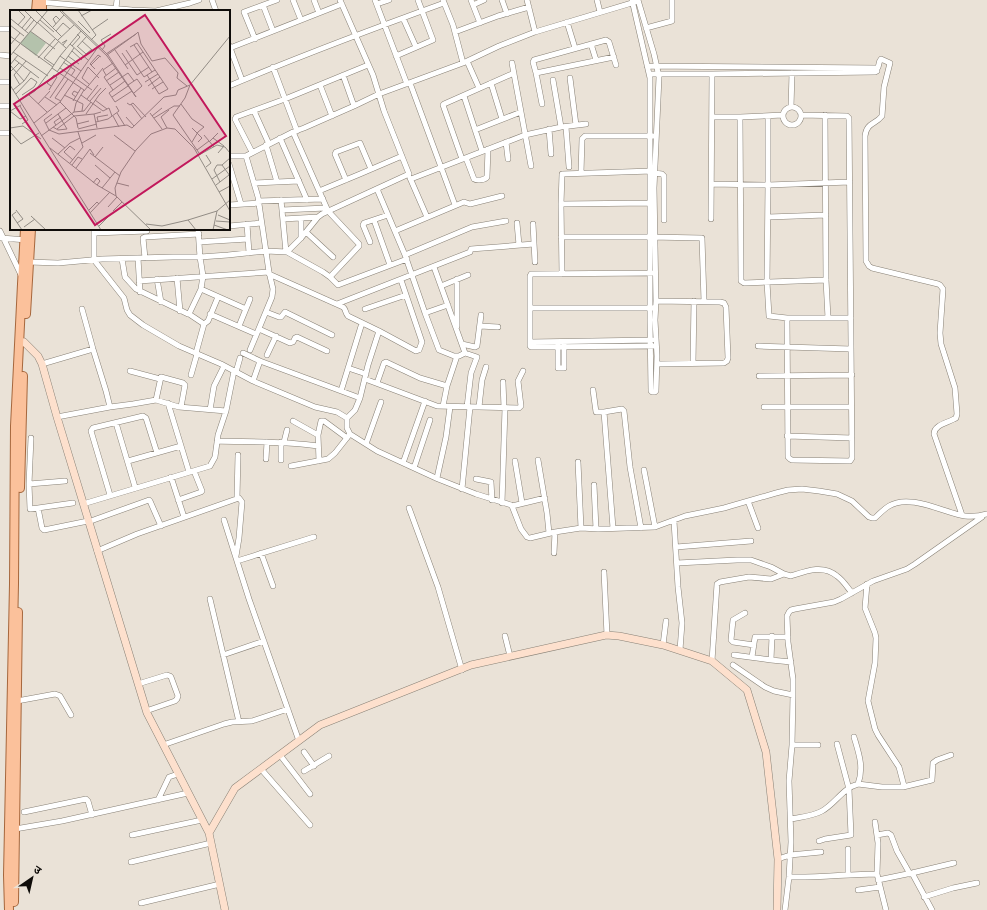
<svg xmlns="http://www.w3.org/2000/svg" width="987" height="910" viewBox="0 0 987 910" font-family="Commissioner,'Noto Sans Devanagari',sans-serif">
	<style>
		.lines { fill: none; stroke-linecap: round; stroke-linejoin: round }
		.street-casing { stroke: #888176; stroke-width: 6 }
		.secondary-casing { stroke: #888176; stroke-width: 8 }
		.primary-casing { stroke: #a6673d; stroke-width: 10 }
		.street { stroke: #fff; stroke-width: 5 }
		.secondary { stroke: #fde0cd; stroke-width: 7 }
		.primary { stroke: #fbc19b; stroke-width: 8 }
		.inset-road { fill: none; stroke: #928c85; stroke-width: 1 }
		.view { fill: #c2185b; fill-opacity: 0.15; stroke: #c2185b; stroke-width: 2 }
		.inset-edge { fill: none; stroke: #0f0c09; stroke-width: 2 }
	</style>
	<rect width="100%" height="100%" fill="#eae2d7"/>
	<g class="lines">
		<defs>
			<path id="street" d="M212,0L216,11
				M293,0L301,20
				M314,0L319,13
				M375,0L407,84
				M471,0L480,23
				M502,0L507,14
				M527,0L535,32
				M597,0L600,12
				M632,0L650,78V322L651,391L652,392H655L656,391L657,356L655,320L656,301L654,188L659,77L654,54L638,0
				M40,2L132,10L156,11L190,3L199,0
				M377,4L389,0
				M263,5L273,31
				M473,5L484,0
				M116,8L117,0
				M403,18L416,47
				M567,22L575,48
				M646,28L672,21V0
				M0,29H11
				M455,32L498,16L529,7
				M255,39L244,12L277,0
				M591,44L596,60
				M229,45L242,80
				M230,48L342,4
				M0,55L11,56
				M396,56L433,40L418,0
				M467,61L479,88
				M463,63L499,46L535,32L635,2
				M512,63L531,166
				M647,66L876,68L877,71L875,72L712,74H650
				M273,67L297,131
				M877,69C880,65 878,62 881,59L890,63L884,87L882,116C875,125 867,122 865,136L866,261L869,266L872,268L938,284L940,285L943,289L940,333L941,344L955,388L957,414L956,418L954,419C947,423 934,425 934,434L962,515
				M536,73L614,57
				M343,75L354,106
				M570,78L576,125
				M553,80L561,127
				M0,82H11
				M410,83L455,205
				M491,83L502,119
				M320,85L332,116
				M229,86C300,56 372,29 444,3
				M464,96L482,151
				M542,104L536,73L533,62L534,60L606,40L609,42L616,65
				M0,106H11
				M783 116a9 9 0 1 1 18 0a9 9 0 1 1-18 0Z
				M791,107L792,73
				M254,111L269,144
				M825,115L826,280L828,318
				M768,116V185L767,282L769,316L787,318H851
				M712,117H740L783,115
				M740,117L741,281L744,283L826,280
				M566,127L569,167
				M549,129L551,154
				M475,130L521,112
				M293,132L328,211L359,244V246L330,277
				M0,133H11
				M280,138L307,200
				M506,142L508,159
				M266,145L277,182
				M252,152L235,119L236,117L285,99L368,65
				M229,156H246L258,197L269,272L273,289L272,297L250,350
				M246,156L293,132L304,128L354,106L379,94L463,63L453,25L443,0
				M466,158L474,179C477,181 485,180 487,177L488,149
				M462,159L443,105L444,104L514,73
				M229,164L241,204
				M581,173L582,139L585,136H654
				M655,173L662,174L664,176V220
				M410,178L427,217
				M411,179L525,135L561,127L586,124
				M346,180L335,154L336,152L360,143L371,169
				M254,183L299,181
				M712,184L768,185L850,182
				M377,189L405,255L425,313L439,350L454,356H459L465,353L477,357L471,373L467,407
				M319,191L360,174L402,156
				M281,200L286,252
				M258,201L323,199
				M561,204L652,203
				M229,205L258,203
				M282,210L326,208
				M768,217L826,215
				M301,218V238
				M283,219L318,217
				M711,219L712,74
				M374,220L390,265
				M517,223L519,245
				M247,224L249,253
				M533,224L535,262
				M229,226L261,223
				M94,229V260L124,298L127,310L130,315L143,325L179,346L221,364L253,381L315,407L337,412L347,418V428L350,434L377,451L438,479L476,494L511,505L512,506L521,529L527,537L530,538L555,532L581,528L598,529L655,527L685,516L724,508L776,493L788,490L802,489L819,491L837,494L852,501L869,517L872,518H875C879,514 884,509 889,506C910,493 944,513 965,516C973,517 980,516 987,514
				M0,231L22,277
				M395,231L464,202L470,204L502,196
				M306,232L333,257
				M94,233L147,231
				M561,237H650L702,238L704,301
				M1,238L27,240
				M199,242L248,239
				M370,242L363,225L364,223L388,215
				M287,252L323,272L330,277L338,285L407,259
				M405,255L472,227L506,221
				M138,258L140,292
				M145,258L143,238L145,237L199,234
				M122,259L125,277L136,289L188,314H189L201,289L203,276L200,257L198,229
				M29,262L58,263L102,259L173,257H200L228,255L266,251L287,252L301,238L318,217L322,214L409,174L384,111L373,75L340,0
				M434,267L465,353
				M653,273L531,274L530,276V346L531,347L653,346
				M269,274L343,307C346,309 345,313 348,316L379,331
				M562,274L561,204L562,174L652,171
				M177,278L180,311
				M157,279L161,302
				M139,281L269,272
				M441,286L468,275
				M201,289L246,309
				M656,301L720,302L724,303L726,307L728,358L727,361L724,363L657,364
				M337,304L470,252L471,249L534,244
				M530,308H653
				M82,309L93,349L106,391L110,407
				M365,309L406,295
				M266,312L279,317H281L285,312L332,335
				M425,313L448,305
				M189,314L204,324
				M210,314L256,334
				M787,318L788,457L790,459L792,460L850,461L852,458L849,118L847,116L801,115
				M239,326L250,299
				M457,326V279
				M480,326L498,327
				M259,329L290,343L293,342L295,338L297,337L327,351
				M531,342L652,340
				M462,344L475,347L477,346L481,315
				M558,345V368H564V345
				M758,346L851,349
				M196,353L204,324L208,321L218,297
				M243,353L260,361L360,398
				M267,355L276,336
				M693,363L694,301
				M42,364L93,349
				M348,368L366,374
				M130,371L160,379
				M236,372L240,358
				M191,375L197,354
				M759,376L852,375
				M365,379L437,406L519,408L521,406L518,381L523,371
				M253,381L260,361
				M503,382L504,408
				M377,383L384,363L386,362L420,378L447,386
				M593,390L596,412H604L622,409L624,411L630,467L641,528
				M341,391L362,323
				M156,400L161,377L183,383L185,385L181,407
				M168,403L189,472
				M443,406L447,386L457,356
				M479,407L482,380L486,367
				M764,407H851
				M210,410L214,386L224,366
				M604,412L613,528
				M57,417L110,407L133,404L156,400L179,407L226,411L234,371
				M347,418L355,410L360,398L368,365L379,331L416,351L419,350L422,342L401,280
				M293,421L318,435
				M116,423L135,487
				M787,436L852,438
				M31,438L29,484L30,509L38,508L73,503
				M217,441C251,442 285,441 318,446
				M284,442L287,430
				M366,444L381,402
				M266,459L267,442
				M281,460V442
				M538,460L547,513L549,533
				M128,461L181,446
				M319,461L318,435L321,421H324L347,438
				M515,461L522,503
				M578,462L581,528
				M403,463L425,401
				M291,466L328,459L335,453L350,434
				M414,468L430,420
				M644,470L655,527
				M171,477L184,517
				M437,478L446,437L450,407
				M476,479L491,482L492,500
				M29,484L65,481
				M594,485L596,529
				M462,489L470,407
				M110,495L91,431L93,428L143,416L146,418L157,453
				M237,498L238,455
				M178,500L201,492L202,491L194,471
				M748,501L758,528
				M502,503L505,408
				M83,504L210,466L215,457L218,435L226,411
				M512,506L545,498
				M38,508L42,528L44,530L88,521
				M409,508L438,587L462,670
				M224,520L249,599L299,741
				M674,521L678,587L682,623L680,650
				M88,522L149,500L150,501L161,526
				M676,547L751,541
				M97,551L137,534L239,498L242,502L239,538L236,556
				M261,553L273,586
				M554,553L555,532
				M237,561L314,537
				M677,563L737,560H751L771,567L784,574L791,576C806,571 823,564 837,576C843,580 847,587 852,593
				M604,572L607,635
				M210,599L239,722
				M745,613L733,620L731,640L733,642L754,645
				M505,636L510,656
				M663,645L666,621
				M223,655L264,641
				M734,655L771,660L791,662
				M752,657L755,637H788
				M771,660L772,636
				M712,661L717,584L720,582L749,577L771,579L784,574
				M733,665L765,687L774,691L793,695
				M138,684L167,675L170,676L171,677L178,696L177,699L175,701L146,711
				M17,701L55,694L58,695L60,696L71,715
				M854,737C859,754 864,767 858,784
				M163,745L224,724L232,722L252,721L288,709
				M792,745H818
				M304,752L314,766
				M280,755L310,794
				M261,769L310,825
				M304,771L329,756
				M903,787L932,780L933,763L937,760L951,755
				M158,800L169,777L178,774
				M24,812L86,799L88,801L92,815
				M791,819C801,817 813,816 822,811C835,804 843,788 858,784L882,787H903L904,786L899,767L878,735L875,729L868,701L875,663L876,638L875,633L865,608L867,584
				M875,822L878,843L877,874L886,910
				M15,829L62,821L188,793
				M132,835L202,820
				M877,835L888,833L891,835L897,851L910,874
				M819,841L825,839L851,835L849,789L837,744
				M778,859L790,855L821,852
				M131,862L211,843
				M912,873L932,910
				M848,874V849
				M789,877C818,878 848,874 877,874
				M878,880L912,873L954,863
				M858,890L880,887
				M924,897L953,888L977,883
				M141,903L220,884
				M785,910L789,877L791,842L789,781L792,745L793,695V679L788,642L787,616L789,612L791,610L795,609L834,602L841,599L873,581L907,569L915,564L982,517"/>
			<path id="secondary" d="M24,342L38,356L42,364L57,417L147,713L209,833L225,910
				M209,833L235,788L320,725L471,665L606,635L619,636L663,645L712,661L747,690L766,752L778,859L777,910"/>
			<path id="primary" d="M36,11L37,0
				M42,11V0
				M26,314L31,229
				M20,488L23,376
				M14,902L18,612
				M9,910L8,875L14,584L15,426L22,284L25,229"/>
		</defs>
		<use href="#street" class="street-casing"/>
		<use href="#secondary" class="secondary-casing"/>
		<use href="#primary" class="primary-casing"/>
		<use href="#street" class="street"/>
		<use href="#secondary" class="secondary"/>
		<use href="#primary" class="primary"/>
	</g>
	<g transform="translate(10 10)">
		<rect width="220" height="220" fill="#eae2d7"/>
		<path d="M20,21L36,33L26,46L10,33Z" fill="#b4c2ac"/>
		<path class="inset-road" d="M14,0L27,13M25,0L52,27M49,0L97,46L126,87L98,45L51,0M68,0L86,25L81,30M71,6L82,0M1,9L18,23M30,10L44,22M68,11L80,23M27,12L56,38M46,14L43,9L46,6L50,10M0,15L14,26M8,15L15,7L9,1M43,17L54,5M12,18L21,7M82,20L98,9M15,21L24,10M20,21L45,39M46,21L53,13L60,19M126,24L128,22L131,34L142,51L155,48L168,63L167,68L177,76M0,26L43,57M48,30L64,15M72,31L82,40M52,33L57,30L53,35M60,34L78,50M0,35L10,23M124,35L142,62M62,36L70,27L67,24M67,36L76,44L82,39M67,37L77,26M120,37L127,33L158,79L149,84L137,65M92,40L95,36L91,30L101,24M105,40L118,59M116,40L134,67L145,60M62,41L72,50M3,42L38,66M112,43L127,65L139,57M96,44L126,24L97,45M0,46L38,0M50,46L71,21M58,46L69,54M28,48L45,29M4,49L29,68M53,52L65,60L61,66M0,55L14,71M0,55L8,45M44,55L34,48L49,31M81,55L90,46M115,55L133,42M78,57L72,68L79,74M78,57L89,68M42,58L50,46L71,61L50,92M50,58L65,68M85,59L80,54L88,45L91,47M71,61L88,37M0,62L9,53M47,62L64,38M96,65L93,60L103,53M65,68L82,80M96,71L109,62M135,72L148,64M0,75L91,220M10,75L4,65L16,51M100,75L118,63L124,71M118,75L127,69L132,76L124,83M180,75L175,88L163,105L189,143M41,76L37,73L44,65L47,67M138,76L150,67M142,79L153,72M3,80L14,71L21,61M39,80L47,67M103,80L94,67L106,58M74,81L93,58M6,84L21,68L27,72L24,77M12,85L24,77M19,85L37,102M54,85L73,94L72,101M71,85L93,101L99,98L102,106M35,87L47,95M66,87L62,84L64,81L68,83M102,87L118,76M40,88L63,54M77,89L88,75M85,90L97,99M9,91L25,81L42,58L74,80L66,93L64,102L31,126M51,91L45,88L58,69M63,91L71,78M80,91L91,78M105,92L99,83L115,71M105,92L122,81M117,93L120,95L123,93L136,107M28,94L40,81M121,94L132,109M171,94L182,109L194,117L188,122L182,132M11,95L0,101L10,109L16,106M10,96L18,110L12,114M64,102L74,101L81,92M107,103L115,116M140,103L152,119M42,104L34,110L39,120L49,124L117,115L122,118L154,87L166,85L168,80L180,75L220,26M76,104L89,85L96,78M64,106L84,104M103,106L109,117M142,106L152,98M116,107L124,116M144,108L164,96H170M88,111L87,107L98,105M86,112L98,109L109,101L106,96M24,113L50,92L66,108L68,118M36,113L56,98M67,114L79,111M46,115L44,112L51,107M43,117L48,120L57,119L48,104M0,118L13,116L31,129M87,118L84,104L91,102M157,118L151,107L159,100M182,118L192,128L188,132M47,119L64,106M68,119L87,114M0,122L11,134L29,123M104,125L125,141M194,125L204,137M42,128L55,138M203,128L214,136L208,143M199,132L208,123M72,133L86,125M40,138L87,175L106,186L141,220M187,140L199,131M80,143L110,166M48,144L60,133L70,128L68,122M189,145L207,135L215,137L220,143M85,147L93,137M220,148L212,155L220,166M63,150L54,142L60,136L65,140M60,153L73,137L70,128M62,155L68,147L72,149M85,155L100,168M196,157L201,153L196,145M66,158L80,139L84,145M202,169L220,156M210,172L204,160L207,155H212M83,173L87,168L90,171L87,175M107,173L119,176M206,175L219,165M92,178L105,162M209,182L220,176M106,186L105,178L111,162L126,140L141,124L157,118L165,119L184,138L220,201M98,197L107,187M6,200L13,209L7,213M79,200L87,192L89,194M103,201L112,192M6,202L2,205L12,220M80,203L100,182M208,205L220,210M21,206L36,220M178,210L207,201L220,190M206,211L220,212M136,214L152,216L178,210L186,220M204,215L218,220M89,216L98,207M14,217L25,209M203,220L207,201"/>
		<path class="view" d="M135,5L216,126L85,215L4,94Z"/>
		<rect width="220" height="220" class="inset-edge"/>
	</g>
	<g transform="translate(32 878) rotate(34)" stroke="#eae2d7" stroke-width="3" paint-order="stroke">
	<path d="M0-3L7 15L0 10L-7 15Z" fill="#0f0c09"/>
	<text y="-6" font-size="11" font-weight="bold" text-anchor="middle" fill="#0f0c09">उ</text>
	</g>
</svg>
